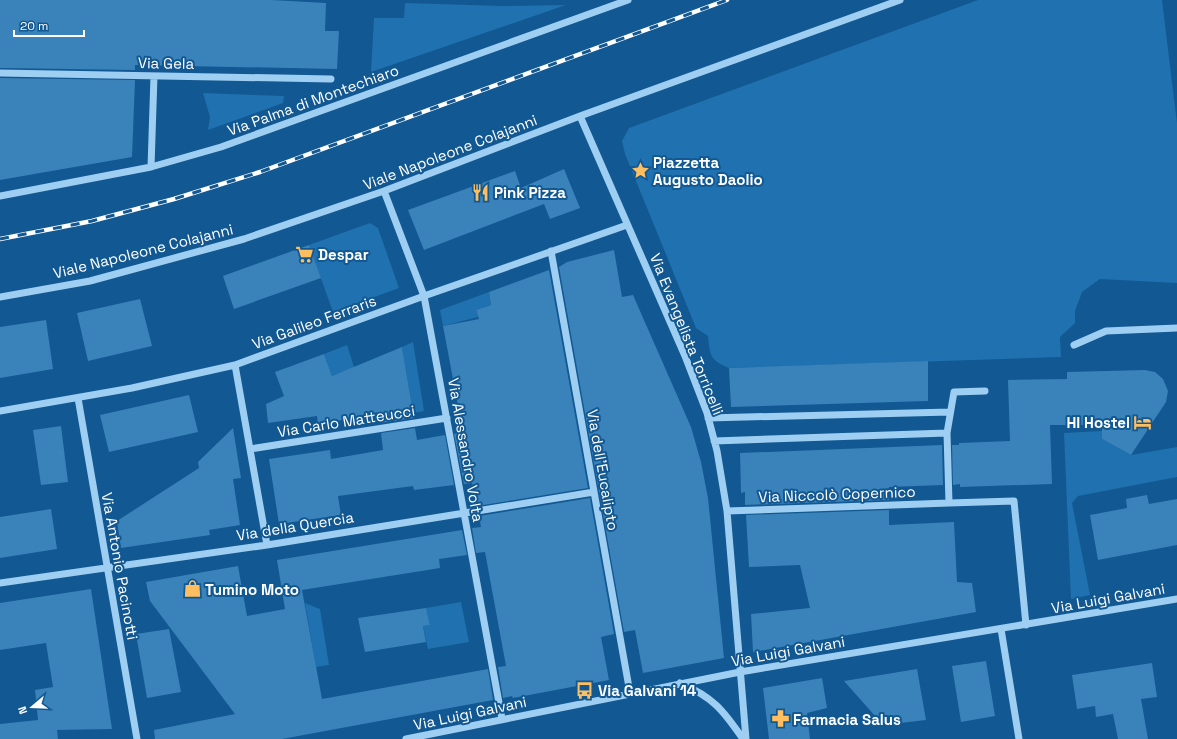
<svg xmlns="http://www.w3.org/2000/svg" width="1177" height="739" viewBox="0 0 1177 739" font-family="'Space Grotesk',sans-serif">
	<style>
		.green { fill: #2071af }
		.building { fill: #3a82ba }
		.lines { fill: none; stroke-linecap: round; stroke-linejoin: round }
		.minor { stroke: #9ecef2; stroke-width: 7 }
		.rail-casing { stroke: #fff; stroke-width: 4.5 }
		.rail { stroke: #125892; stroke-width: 3; stroke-dasharray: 9; stroke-linecap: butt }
		.labels { text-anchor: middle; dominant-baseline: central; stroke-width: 4; stroke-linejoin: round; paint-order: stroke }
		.street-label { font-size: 15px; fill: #fff; stroke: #125892 }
		.poi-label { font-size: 15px; font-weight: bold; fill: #fff; stroke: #125892; text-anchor: start }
	</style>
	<rect width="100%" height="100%" fill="#125892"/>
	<path class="green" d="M978,0H1162L1177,123V283L1100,279L1082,292L1075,311V323L1060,337L1061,357L729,368C710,360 710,356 708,336L696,328L625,154L622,141L629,128Z
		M405,3L503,6L566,5L371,72L374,18H404Z
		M203,93L284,96L283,103L208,130L210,117Z
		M370,223L378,228L399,288L333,312L309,245Z
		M489,292L491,305L476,310L478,317L443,326L440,310Z
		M413,342L424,411L357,423L348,370L332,376L324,354L347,345L354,367L362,364L371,414L412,406L402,347Z
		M1102,431V439L1131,455L1177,447V477L1078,496L1072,503L1090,595L1071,599L1064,433Z
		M461,602L469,642L428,649L423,626L430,625L426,608Z
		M305,603L320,609L329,665L316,667Z"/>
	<path class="building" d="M0,0H271L326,3L325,31H339L337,69L135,65V70L0,68Z
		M0,78L135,80L132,157L0,180Z
		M564,169L580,208L550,219L544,204L424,250L408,210L515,171L521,188Z
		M309,245L321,278L234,309L223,276Z
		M614,250L622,297L633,295L691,427L701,462L708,498L724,658L643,673L635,630L624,632L559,267L567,262Z
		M549,270L588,488L477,506L472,483L464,484L454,434L463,432L443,326L479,319L476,310L491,305L489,292Z
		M140,299L152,346L88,361L77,313Z
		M46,320L53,369L0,378V327Z
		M402,347L414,418L380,423L379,412L318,425L317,416L268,423L266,404L284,396L275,372L324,354L332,376Z
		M928,361V401L731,407L729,368Z
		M1145,370L1155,372L1163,379L1168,391L1166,402L1131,455L1102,439V425H1050L1052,484L960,487V484L953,485L952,445H959V443L1010,441L1008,380L1067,379V372Z
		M189,395L198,432L109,452L100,415Z
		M61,426L68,482L41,485L33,430Z
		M233,428L241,478L233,479L240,525L209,530L210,535L121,548L117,521L199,468L198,462Z
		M415,428L417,440L445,435L454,485L414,490L413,486L338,496L341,515L279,524L269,459L330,450L331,459L383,450L381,433Z
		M942,445L943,485L889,487V500L745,505V492L741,493L740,453Z
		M1147,495L1149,504L1177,499V545L1098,560L1090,515L1127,508L1126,499Z
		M590,498L614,634L601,637L609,680L513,698L512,696L503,698L498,667L506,666L485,552L476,553L472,528L481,527L479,516Z
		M51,509L57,549L0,558V517Z
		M889,510V525L954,522L957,582L972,583L976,612L753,652L751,614L810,608L800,565L749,567L746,515Z
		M462,530L467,555L439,559L440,568L302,590L322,699L488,669L493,700L282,739H155L154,730L235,714L150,601L146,582L238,566L247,616L285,609L277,560Z
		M91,589L112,729L57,730L58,739H0V724L38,720L35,690L53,687L46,643L0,650V603Z
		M426,608L430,625L423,626L426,642L365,652L358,618Z
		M169,629L181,692L147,698L136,634Z
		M986,661L995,716L961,722L952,666Z
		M1152,663L1157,697L1141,699L1148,739H1118L1113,714L1096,717L1095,706L1077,709L1072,675Z
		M917,669L926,720L883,725L844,681Z
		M822,678L827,708L807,713L810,739H769L763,688Z"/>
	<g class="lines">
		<path class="minor" d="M0,73L331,79
			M580,116L685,356L707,413L717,451L727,511L746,739
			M151,167L154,76
			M384,191L424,296L502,719
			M0,196L151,167L221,147L628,0
			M551,251L630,693
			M0,297L90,281L244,239L384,191L580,116L900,0
			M1074,345L1106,331L1177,328
			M235,365L267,545
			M78,398L137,739
			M0,411L132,388L235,365L424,296L627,225
			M708,418L950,412
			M947,433L949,503L1014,501L1026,625
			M714,441L947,433L954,392L985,391
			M250,449L447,418
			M727,511L949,503
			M0,583L267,545L594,492
			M1001,629L1019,739
			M680,683C713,697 723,710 743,739
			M406,739L740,672L1177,599"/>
		<defs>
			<path id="rail" d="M0,239L92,221L174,199L260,172L727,0"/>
		</defs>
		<use href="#rail" class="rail-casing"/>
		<use href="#rail" class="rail"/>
	</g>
	<defs>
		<symbol id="sight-bare" viewBox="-9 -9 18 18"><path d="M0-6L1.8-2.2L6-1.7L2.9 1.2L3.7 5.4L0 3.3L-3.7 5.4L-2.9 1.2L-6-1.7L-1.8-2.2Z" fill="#ffbf60" stroke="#125892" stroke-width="2.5" paint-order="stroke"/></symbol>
		<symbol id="restaurant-bare" viewBox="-9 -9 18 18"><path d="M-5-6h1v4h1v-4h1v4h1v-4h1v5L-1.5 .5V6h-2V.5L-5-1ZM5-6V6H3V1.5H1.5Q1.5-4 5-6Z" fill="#ffbf60" stroke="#125892" stroke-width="2.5" paint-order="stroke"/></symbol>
		<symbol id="supermarket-bare" viewBox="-9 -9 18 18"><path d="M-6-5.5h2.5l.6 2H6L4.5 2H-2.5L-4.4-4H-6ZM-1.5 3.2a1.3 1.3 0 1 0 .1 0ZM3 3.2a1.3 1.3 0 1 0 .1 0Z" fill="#ffbf60" stroke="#125892" stroke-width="2.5" paint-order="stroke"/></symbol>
		<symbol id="hotel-bare" viewBox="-9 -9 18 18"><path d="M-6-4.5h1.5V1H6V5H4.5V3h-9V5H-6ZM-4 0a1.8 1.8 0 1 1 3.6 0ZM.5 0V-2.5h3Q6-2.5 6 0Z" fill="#ffbf60" stroke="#125892" stroke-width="2.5" paint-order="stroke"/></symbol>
		<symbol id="shop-bare" viewBox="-9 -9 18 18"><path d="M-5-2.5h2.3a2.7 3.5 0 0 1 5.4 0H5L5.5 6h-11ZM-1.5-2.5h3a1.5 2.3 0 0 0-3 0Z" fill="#ffbf60" stroke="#125892" stroke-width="2.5" paint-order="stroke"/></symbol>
		<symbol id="bus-bare" viewBox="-9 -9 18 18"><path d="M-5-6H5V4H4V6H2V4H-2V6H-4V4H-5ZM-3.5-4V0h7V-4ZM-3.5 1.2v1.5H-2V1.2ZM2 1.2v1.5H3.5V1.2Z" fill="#ffbf60" stroke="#125892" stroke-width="2.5" paint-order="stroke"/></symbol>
		<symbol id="pharmacy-bare" viewBox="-9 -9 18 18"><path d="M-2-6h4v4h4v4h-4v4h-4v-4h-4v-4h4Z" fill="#ffbf60" stroke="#125892" stroke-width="2.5" paint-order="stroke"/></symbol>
	</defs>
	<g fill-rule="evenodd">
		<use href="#sight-bare" x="628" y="158" width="25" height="25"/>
		<use href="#restaurant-bare" x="468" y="180" width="25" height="25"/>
		<use href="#supermarket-bare" x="292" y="242" width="25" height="25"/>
		<use href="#hotel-bare" x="1130" y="410" width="25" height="25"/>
		<use href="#shop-bare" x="180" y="576" width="25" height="25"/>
		<use href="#bus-bare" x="572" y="678" width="25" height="25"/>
		<use href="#pharmacy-bare" x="768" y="706" width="25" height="25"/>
	</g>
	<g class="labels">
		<g class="street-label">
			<text transform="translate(166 63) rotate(1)">Via Gela</text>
			<text transform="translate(313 100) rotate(-20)">Via Palma di Montechiaro</text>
			<text transform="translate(450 152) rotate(-21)">Viale Napoleone Colajanni</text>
			<text transform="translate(143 251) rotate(-14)">Viale Napoleone Colajanni</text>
			<text transform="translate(314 322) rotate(-20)">Via Galileo Ferraris</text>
			<text transform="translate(687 334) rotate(68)">Via Evangelista Torricelli</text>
			<text transform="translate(346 421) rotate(-9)">Via Carlo Matteucci</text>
			<text transform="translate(466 450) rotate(80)">Via Alessandro Volta</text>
			<text transform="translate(603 470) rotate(80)">Via dell'Eucalipto</text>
			<text transform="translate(837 494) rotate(-2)">Via Niccolò Copernico</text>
			<text transform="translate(295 526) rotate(-9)">Via della Quercia</text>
			<text transform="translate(120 566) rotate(80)">Via Antonio Pacinotti</text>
			<text transform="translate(1108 598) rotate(-10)">Via Luigi Galvani</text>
			<text transform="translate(788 651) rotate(-10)">Via Luigi Galvani</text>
			<text transform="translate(470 713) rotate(-12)">Via Luigi Galvani</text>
		</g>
		<g class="poi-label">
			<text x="653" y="162">Piazzetta<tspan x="653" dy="17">Augusto Daolio</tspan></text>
			<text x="494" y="192">Pink Pizza</text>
			<text x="318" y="254">Despar</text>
			<text x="1130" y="422" text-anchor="end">HI Hostel</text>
			<text x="205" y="589">Tumino Moto</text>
			<text x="598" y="690">Via Galvani 14</text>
			<text x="793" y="719">Farmacia Salus</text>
		</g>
	</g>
	<g transform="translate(32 707) rotate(251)" stroke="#125892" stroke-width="3" paint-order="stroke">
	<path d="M0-3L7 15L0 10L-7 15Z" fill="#ffffff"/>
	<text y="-6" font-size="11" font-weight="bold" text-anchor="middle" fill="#ffffff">N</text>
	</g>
	<path d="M14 30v6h70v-6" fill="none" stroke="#ffffff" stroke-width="2"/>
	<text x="20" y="30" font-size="12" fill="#ffffff" stroke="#125892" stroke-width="3" paint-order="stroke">20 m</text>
</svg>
